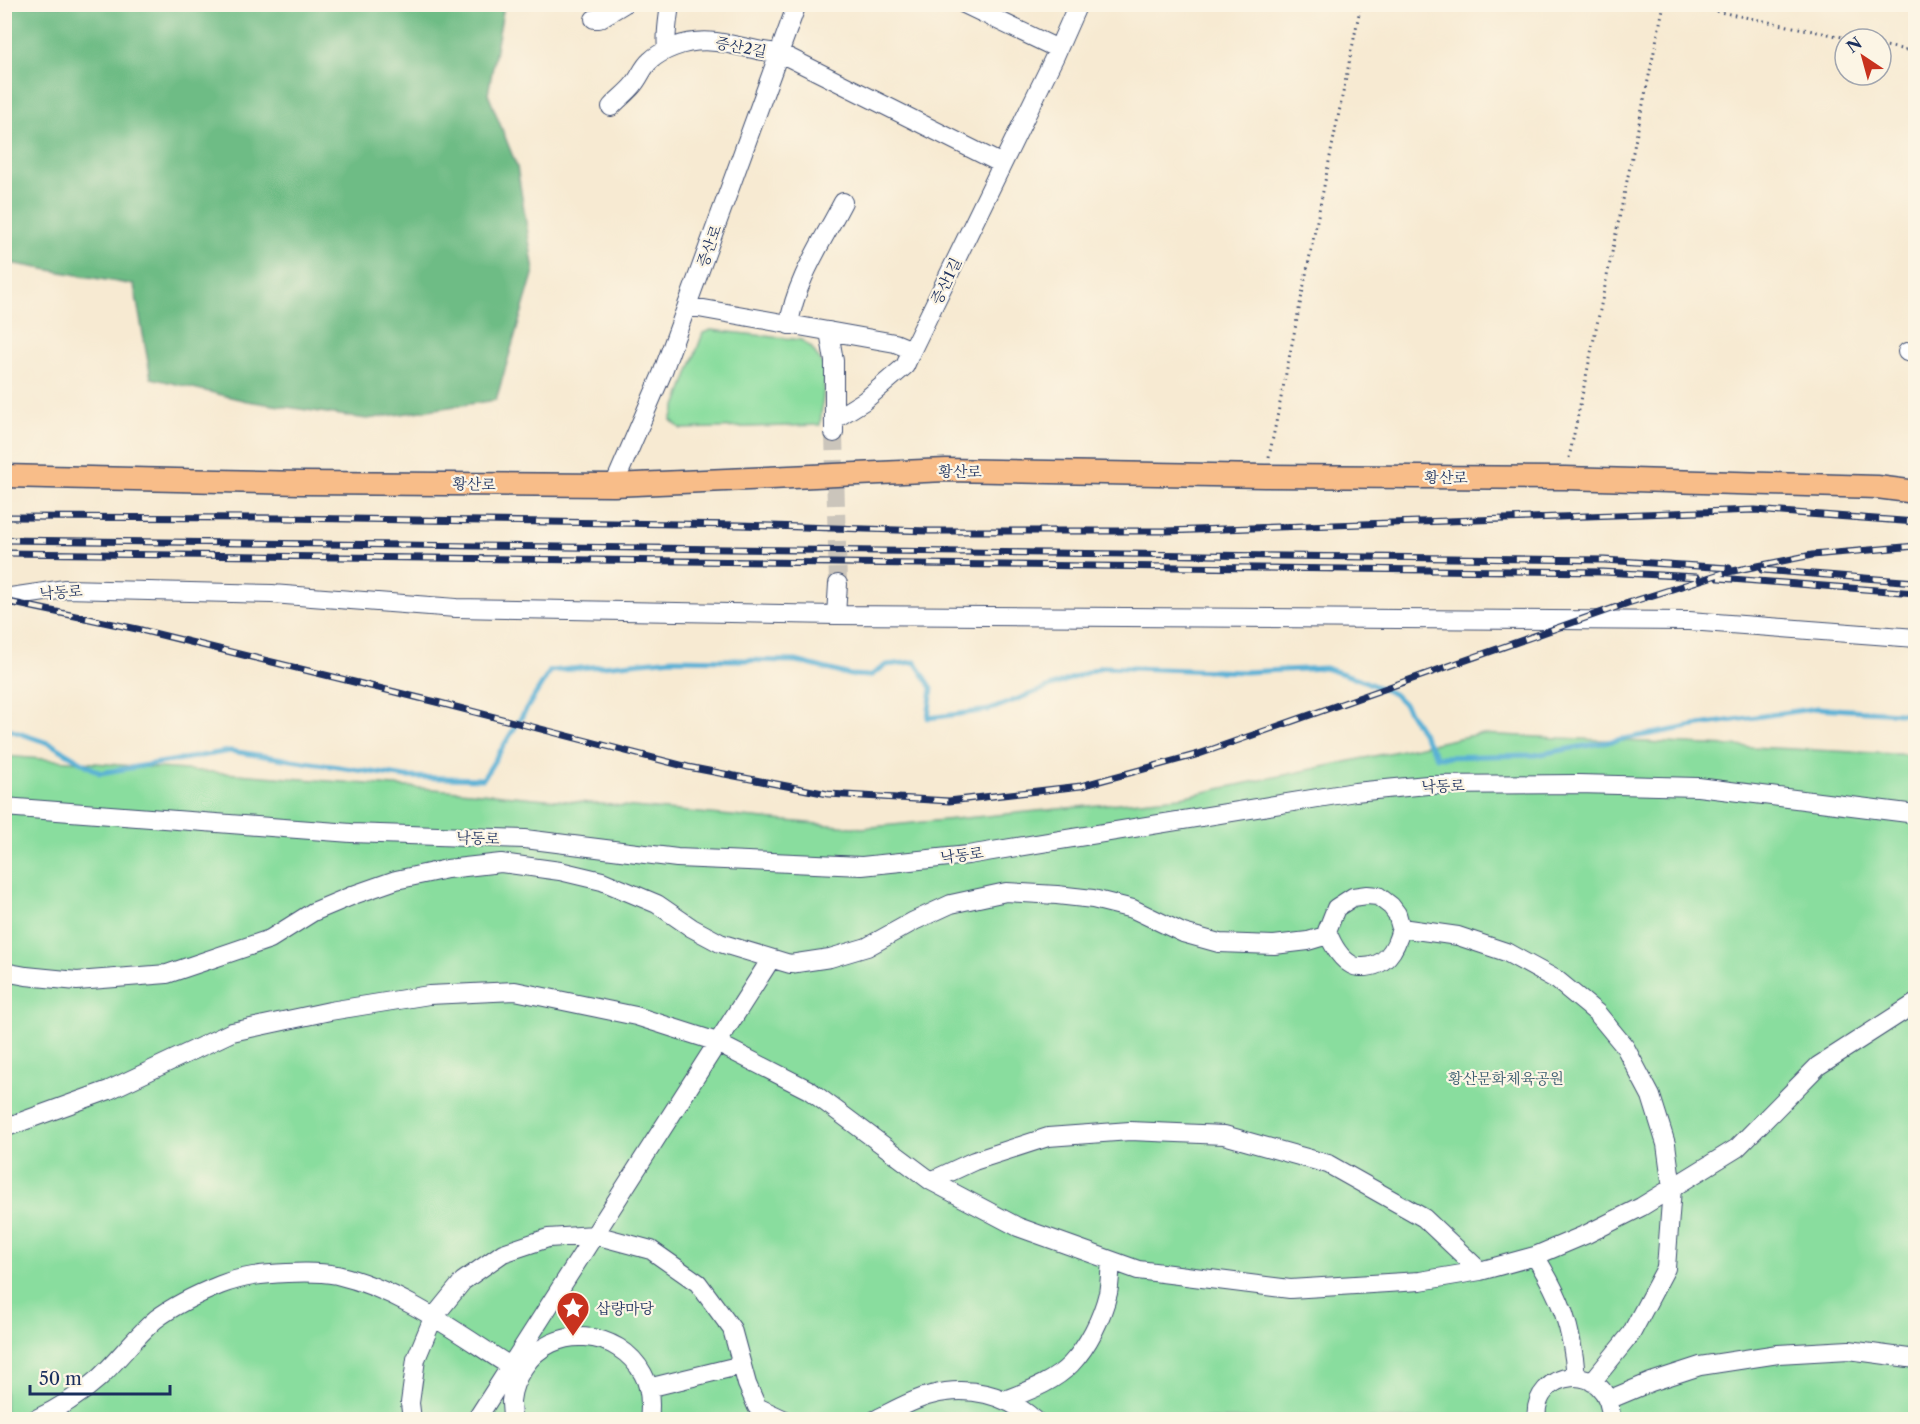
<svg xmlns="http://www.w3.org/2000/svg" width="1920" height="1424" viewBox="0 0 1920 1424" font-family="'Libre Caslon Text','Noto Serif KR',serif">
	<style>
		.green { fill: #89dd9e; stroke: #52867e; stroke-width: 1.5 }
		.forest { fill: #6ebc85; stroke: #447672; stroke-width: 1.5 }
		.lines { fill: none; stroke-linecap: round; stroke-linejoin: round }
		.stream { stroke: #58b0d5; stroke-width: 5 }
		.minor-tunnel { stroke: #cbc5bb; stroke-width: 18; stroke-dasharray: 18 9; stroke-linecap: butt }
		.minor-casing { stroke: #3c4b6f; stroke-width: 20 }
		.major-casing { stroke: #3c4b6f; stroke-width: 25 }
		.path { stroke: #3c4b6f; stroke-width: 3; stroke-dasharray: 1.5 4.5; stroke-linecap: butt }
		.minor { stroke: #fff; stroke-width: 18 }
		.major { stroke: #f8bd89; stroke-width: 22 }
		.rail-casing { stroke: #1b2f5e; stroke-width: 7 }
		.rail { stroke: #fcf5e5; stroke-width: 4.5; stroke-dasharray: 14; stroke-linecap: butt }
		.labels { text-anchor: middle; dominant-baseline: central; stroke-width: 4.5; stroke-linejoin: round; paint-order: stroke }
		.street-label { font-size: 15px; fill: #1b2f5e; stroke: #fcf5e5 }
		.park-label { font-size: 15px; fill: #365a6e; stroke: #fcf5e5 }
		.poi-label { font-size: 15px; fill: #1b2f5e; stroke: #fcf5e5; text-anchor: start }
	</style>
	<rect width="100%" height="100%" fill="#fcf5e5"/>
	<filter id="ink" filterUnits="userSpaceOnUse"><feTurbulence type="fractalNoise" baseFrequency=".0167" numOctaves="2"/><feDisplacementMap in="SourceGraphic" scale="12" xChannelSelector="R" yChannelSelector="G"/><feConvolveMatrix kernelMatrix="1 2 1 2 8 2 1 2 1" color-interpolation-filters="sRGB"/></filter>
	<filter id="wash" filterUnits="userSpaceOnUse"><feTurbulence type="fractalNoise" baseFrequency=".008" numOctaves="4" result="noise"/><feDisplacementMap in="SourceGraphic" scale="24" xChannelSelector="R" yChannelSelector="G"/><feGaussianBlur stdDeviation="1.35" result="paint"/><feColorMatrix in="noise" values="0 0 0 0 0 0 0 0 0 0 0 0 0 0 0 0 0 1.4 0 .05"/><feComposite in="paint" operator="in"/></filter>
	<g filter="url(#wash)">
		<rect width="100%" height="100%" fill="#f7ead2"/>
		<path class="green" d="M711,330L801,340L811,347L826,369L820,425L681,429L671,420L703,333Z
			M1478,734L1915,755V1419H5L4,756L459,791L862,828L1181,797Z"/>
		<path class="forest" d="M4,5H504L488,94L517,167L534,271L496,400L367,419L247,401L151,378L134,285L5,262Z"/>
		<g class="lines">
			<path class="stream" d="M4,728L51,744L100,773L230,751L406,777L483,779L550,671L673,659L796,661L850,675L870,676L886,665L915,662L932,688L928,718L989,710L1102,667L1245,672L1325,668L1359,679L1394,694L1405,705L1437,757L1535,755L1700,725L1817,708L1916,714"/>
		</g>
	</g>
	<g filter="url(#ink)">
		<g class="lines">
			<path class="minor-tunnel" d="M834,433L838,584"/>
			<defs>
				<path id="minor" d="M964,4L1058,49
					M594,19H599L624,4
					M667,49C665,35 668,20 670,5L668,4
					M611,107C618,99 628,92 634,84C640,77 643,67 650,61C656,55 666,50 674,47C713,32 742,51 780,53L1002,164
					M687,306L895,343L912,350L1055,56L1078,4
					M789,325C795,281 823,241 843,202
					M829,331L834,361V433
					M1907,352L1916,353
					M835,419L864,401L905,366L912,350
					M614,485L662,374L797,4
					M4,598L65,589L272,594L456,608L836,615L1689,621L1916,638
					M836,615L838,584
					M4,807L351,833L525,839L677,858L862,866L968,855L1355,792L1427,785L1578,784L1698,787L1916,814
					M1401,928C1396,950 1385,968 1361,967C1357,967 1355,967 1352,965C1339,958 1332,944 1327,931L1336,908L1353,897L1367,895L1378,896L1391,906L1397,914L1401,928L1458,936L1506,952L1557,980L1597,1013L1625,1047L1651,1096L1666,1144L1672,1188L1666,1268L1631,1334L1592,1382
					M4,972L26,976L77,981L167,974L270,939L313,912L356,894L396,880L447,869L501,863L560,871L602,881L657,904L692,928L720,943L790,964L830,958L867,947L914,921L951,904L1006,892L1057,895L1093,899L1133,909L1183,933L1219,943L1274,945L1308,941L1328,935
					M4,1128L109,1090L232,1032L330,1011L429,995L515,991L636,1016L711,1040L809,1090L931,1181L1018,1227L1138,1270L1290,1289L1420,1281L1480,1271L1535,1256L1587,1234L1641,1207L1737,1148L1818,1066L1916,1003
					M931,1181L974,1161L1048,1137L1130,1131L1224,1135L1328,1164L1424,1218L1480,1271
					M1535,1256C1561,1298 1572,1326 1576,1377
					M648,1388L742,1365
					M1005,1400C1028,1391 1054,1382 1071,1364C1088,1346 1102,1318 1108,1293C1110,1283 1110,1271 1111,1261
					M1608,1400L1651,1382L1700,1366L1778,1354L1849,1350L1916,1359
					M34,1420C58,1409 79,1396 99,1378C119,1359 135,1337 156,1319C176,1304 198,1294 220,1285C243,1276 263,1274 287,1273C304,1272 321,1272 337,1275C401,1290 456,1332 510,1366
					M412,1420L410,1403L416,1359L433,1318L463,1281L503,1253L548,1238L595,1235L651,1250L698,1283L732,1329L747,1384L757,1407L785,1420
					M476,1420L771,959
					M512,1420C512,1413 511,1407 511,1401C512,1389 517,1377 524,1367C553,1323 619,1329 643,1374C651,1388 651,1404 649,1420
					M875,1420C893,1411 911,1400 931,1395C968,1385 1006,1394 1035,1420
					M1537,1420C1530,1369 1611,1357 1611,1420"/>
				<path id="major" d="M4,476L301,483L614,485L946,470L1265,476L1565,478L1877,487L1916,492"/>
			</defs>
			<use href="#minor" class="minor-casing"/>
			<use href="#major" class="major-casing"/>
			<path class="path" d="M1681,4L1852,39
				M1881,45L1916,52
				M1269,457L1361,4
				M1569,458L1664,4"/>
			<use href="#minor" class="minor"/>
			<use href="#major" class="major"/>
			<defs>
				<path id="rail" d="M4,517L284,518L740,525L928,531H1167L1755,510L1916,522
					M4,540L1604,560L1729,568
					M4,553L1603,572L1697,577
					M1762,570L1916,582
					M1718,578L1916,593
					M4,601L137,629L440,703L688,767L828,794L949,801L1081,786L1199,754L1628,603L1723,573L1812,555L1916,546"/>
			</defs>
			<use href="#rail" class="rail-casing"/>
			<use href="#rail" class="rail"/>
		</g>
	</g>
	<defs>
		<symbol id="sight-pin" viewBox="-11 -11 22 30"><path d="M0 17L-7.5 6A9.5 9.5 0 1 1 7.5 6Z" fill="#c8321e" stroke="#fcf5e5"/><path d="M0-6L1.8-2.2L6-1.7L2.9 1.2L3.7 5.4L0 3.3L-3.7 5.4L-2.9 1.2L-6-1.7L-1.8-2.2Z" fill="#fff"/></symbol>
	</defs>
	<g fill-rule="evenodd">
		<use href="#sight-pin" x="554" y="1289" width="38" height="52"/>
	</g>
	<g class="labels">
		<g class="street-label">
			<text transform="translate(741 47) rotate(11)">증산2길</text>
			<text transform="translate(709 246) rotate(-70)">증산로</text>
			<text transform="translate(946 281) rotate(-64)">증산1길</text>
			<text x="960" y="471">황산로</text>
			<text x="1446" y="477">황산로</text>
			<text transform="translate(474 484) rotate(1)">황산로</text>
			<text transform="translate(61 592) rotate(-4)">낙동로</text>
			<text transform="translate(1443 786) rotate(-2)">낙동로</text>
			<text transform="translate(478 838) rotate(2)">낙동로</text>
			<text transform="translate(962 855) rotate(-7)">낙동로</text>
		</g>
		<g class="park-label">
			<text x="1506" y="1078">황산문화체육공원</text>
		</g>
		<g class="poi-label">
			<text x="596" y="1308">삽량마당</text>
		</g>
	</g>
	<rect width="1920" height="1424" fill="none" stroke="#fcf5e5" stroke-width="24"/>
	<g transform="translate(1863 57) rotate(324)"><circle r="28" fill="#fcf5e5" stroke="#a2a6af" stroke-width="1.5"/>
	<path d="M0-4.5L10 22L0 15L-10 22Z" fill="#c8321e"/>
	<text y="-9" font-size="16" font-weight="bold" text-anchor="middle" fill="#1b2f5e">N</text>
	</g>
	<path d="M30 1385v9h140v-9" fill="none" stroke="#1b2f5e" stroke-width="3"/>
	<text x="39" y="1385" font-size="18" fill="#1b2f5e" stroke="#fcf5e5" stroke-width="4.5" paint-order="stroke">50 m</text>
</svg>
